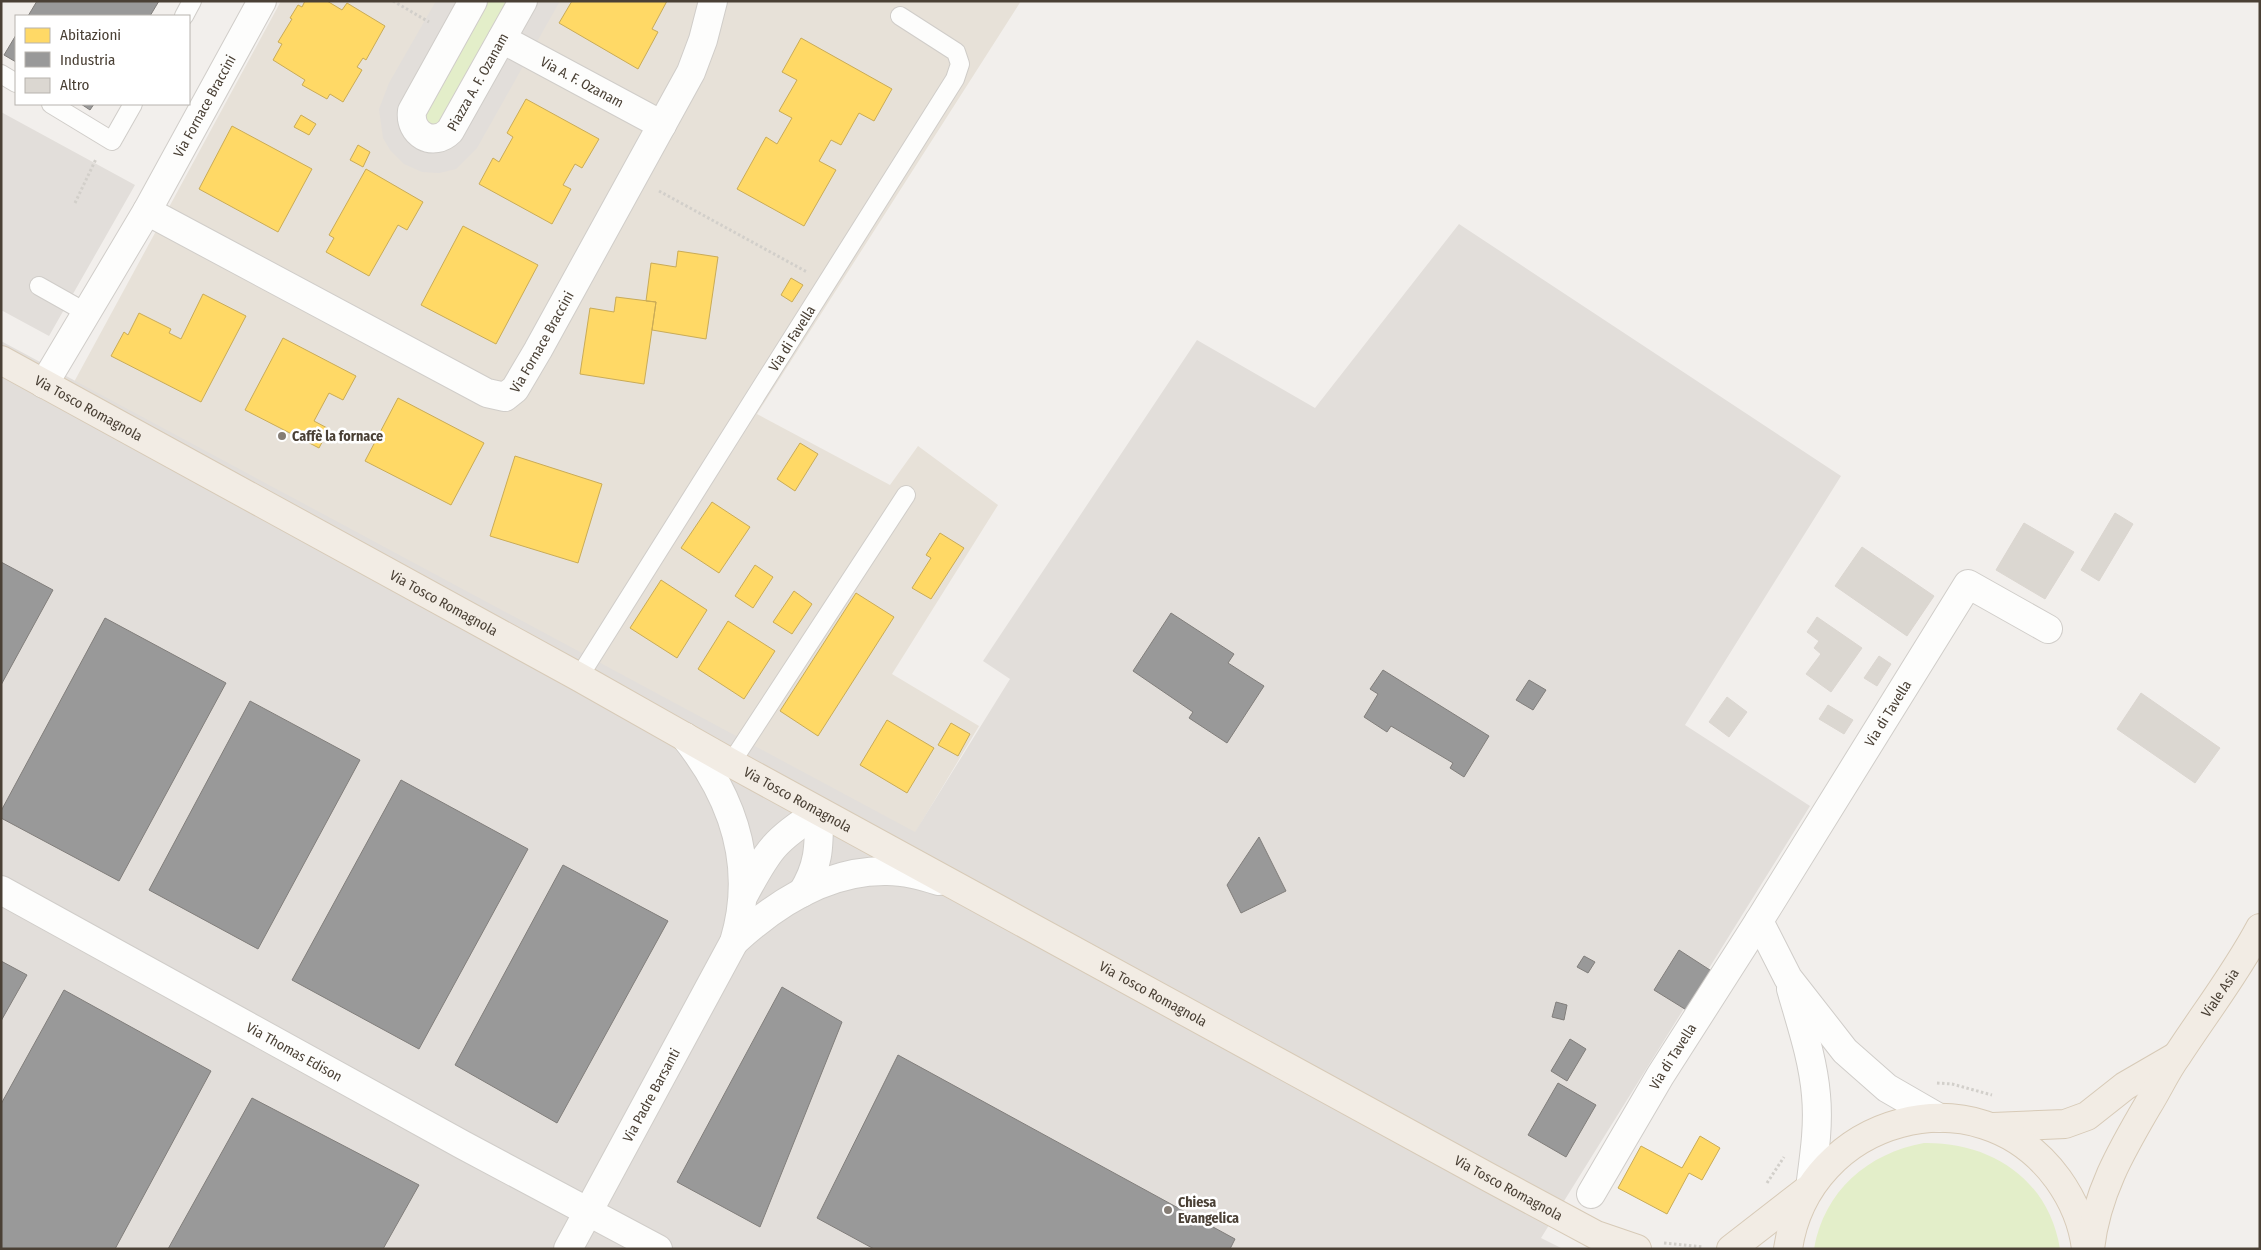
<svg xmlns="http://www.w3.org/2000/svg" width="2261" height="1250" viewBox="0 0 2261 1250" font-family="'Fira Sans Condensed',sans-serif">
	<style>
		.residential { fill: #e7e1d8 }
		.industrial { fill: #e2deda }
		.green { fill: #e3eec9 }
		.homes { fill: #ffd966; stroke: #c9ab57 }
		.industry { fill: #999; stroke: #817e7b }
		.building { fill: #dbd7d1; stroke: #dbd6d0 }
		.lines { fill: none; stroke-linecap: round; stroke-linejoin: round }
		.service-casing { stroke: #d0cdc9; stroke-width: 20 }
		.minor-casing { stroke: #d0cdc9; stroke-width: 30 }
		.primary-casing { stroke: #d7cab7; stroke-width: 30 }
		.path { stroke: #d2cfca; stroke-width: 3; stroke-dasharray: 2.5 2.5; stroke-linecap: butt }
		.service { stroke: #fdfdfc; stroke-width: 18 }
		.minor { stroke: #fdfdfc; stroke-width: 28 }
		.primary { stroke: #f2ece4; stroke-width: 28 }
		.poi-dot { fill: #857d75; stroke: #fff; stroke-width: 2 }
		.labels { text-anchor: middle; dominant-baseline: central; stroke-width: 5; stroke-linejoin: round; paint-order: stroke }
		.street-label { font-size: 14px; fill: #4a4035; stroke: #fff }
		.poi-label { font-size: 14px; font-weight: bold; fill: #4a4035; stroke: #fff; text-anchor: start }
	</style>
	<rect width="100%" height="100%" fill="#f2efec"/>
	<path class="residential" d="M281,1H1021L757,414L890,485L918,446L998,505L892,674L979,726L915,833L74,382Z"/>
	<path class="industrial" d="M436,1H560L477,148L456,169L439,173L422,172L404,164L390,150L383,138L379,109L389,83Z
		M1,112L135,185L49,336L1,310Z
		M1459,224L1841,476L1685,725L1810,806L1541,1238L1563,1249H1V341L915,832L1010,679L983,661L1197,340L1315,408Z"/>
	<path class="green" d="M485,1H510L441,124L431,131L422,114Z
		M1924,1143C1992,1142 2049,1180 2060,1249H1814C1824,1191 1868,1153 1924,1143Z"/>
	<path class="homes" d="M305,1H327L342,10L347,3L385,26L366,60L363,58L357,67L362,70L343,102L330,94L327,99L302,85L305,80L273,60L282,44L278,42L292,19L290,18L298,5L302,7Z
		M572,1H667L652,29L658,32L638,69L559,23Z
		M801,38L892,89L874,121L859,113L841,145L831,140L819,161L836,170L804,226L737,189L766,137L777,144L792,118L779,111L797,80L782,72Z
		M526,99L599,139L582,168L575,164L563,185L571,189L552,224L479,184L493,158L499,162L513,137L507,133Z
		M301,115L316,124L309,135L294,127Z
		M232,126L312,169L278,232L199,189Z
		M358,145L370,152L363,167L350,160Z
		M366,169L423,202L407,230L398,225L369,276L326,252L334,238L329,235Z
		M463,226L538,265L496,344L421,305Z
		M678,251L718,257L706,339L652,330L656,302L646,301L651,263L676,267Z
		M791,278L803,285L792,302L781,295Z
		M203,294L246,316L201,402L111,356L124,332L128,335L139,313L171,329L169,333L181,339Z
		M616,297L656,302L644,384L580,374L590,308L614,312Z
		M283,338L356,376L343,400L329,393L314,421L329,429L319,448L245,410Z
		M398,398L484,443L451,505L365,461Z
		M800,443L818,454L795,491L777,479Z
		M515,456L602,484L578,563L490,536Z
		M712,502L750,527L719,573L681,548Z
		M940,533L964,548L931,599L912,588L931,558L926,555Z
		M755,565L773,577L753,608L735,596Z
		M661,580L707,610L677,658L630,628Z
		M794,591L812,604L792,634L773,622Z
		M856,593L894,617L818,736L780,711Z
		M728,621L775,651L744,699L698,669Z
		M887,720L934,748L907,793L860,765Z
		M951,723L970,734L958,756L938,745Z
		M1700,1136L1720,1148L1702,1180L1689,1173L1667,1214L1618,1188L1641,1146L1682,1168Z"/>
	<path class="industry" d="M37,1H159L150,16H28Z
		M16,35V62L4,55Z
		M81,104H94L90,110Z
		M1,562L53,590L1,685Z
		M1171,613L1234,654L1228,663L1264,686L1227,743L1189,718L1193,712L1133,671Z
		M105,618L226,683L119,881L1,818V811Z
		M1383,670L1489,736L1464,777L1450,768L1453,763L1391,726L1387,732L1364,717L1378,694L1370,689Z
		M1529,680L1546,690L1533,710L1516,700Z
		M250,701L360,760L258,949L149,890Z
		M401,780L528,849L419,1049L292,980Z
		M1259,837L1286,891L1241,913L1227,885Z
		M563,865L668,921L557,1123L455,1065Z
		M1679,950L1713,972L1688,1011L1654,990Z
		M1584,956L1595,962L1588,973L1577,967Z
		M1,961L27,975L1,1021Z
		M782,987L842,1022L760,1227L677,1182Z
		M64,990L211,1071L115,1249H1V1104Z
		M1556,1002L1567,1005L1564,1020L1552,1017Z
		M1570,1039L1586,1049L1567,1081L1551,1071Z
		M898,1055L1235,1239L1230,1249H874L817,1218Z
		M1558,1083L1596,1105L1566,1157L1528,1135Z
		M252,1098L419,1185L383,1249H168Z"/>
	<path class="building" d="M2115,513L2133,524L2099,581L2081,570Z
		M2024,523L2074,552L2045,599L1996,570Z
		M1862,547L1934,596L1907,636L1835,586Z
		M1817,617L1862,648L1831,692L1806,674L1821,654L1814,648L1819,641L1807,632Z
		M1879,656L1891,664L1877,686L1864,678Z
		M2141,693L2220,748L2195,783L2117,729Z
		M1727,697L1747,712L1729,737L1709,722Z
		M1828,705L1853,720L1844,734L1819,719Z"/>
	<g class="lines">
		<defs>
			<g id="service">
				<path d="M184,16L192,1"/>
				<path d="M1,74L16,83"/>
				<path d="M51,104L112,141L133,104"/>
				<path d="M39,286L87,313"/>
				<path id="s1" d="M579,677L955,79L960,64L956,52L900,16"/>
				<path d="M731,763L906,495"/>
			</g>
			<g id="minor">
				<path id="s2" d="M473,1L412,111C409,134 433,148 450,131L523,1"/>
				<path id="s3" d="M502,39L662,125"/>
				<path id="s4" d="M147,211L487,393L505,397L515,389L538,350L691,72L703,40L713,1"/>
				<path id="s5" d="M44,384L147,211L262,1"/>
				<path id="s6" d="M1,890L463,1145L658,1249"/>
				<path d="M802,893C820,865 819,844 819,812"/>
				<path d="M744,895C768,850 775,839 819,812"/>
				<path d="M1759,921L1788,978L1845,1051L1887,1088L1939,1118"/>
				<path d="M734,942C776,903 828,870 887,871C905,871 922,876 939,881"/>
				<path d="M1791,989C1801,1024 1813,1059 1816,1095C1819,1126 1814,1157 1810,1188"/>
				<path id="s7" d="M1591,1194L1660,1076L1759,921L1968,584L2048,629"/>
				<path id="s8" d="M568,1249L734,942C757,866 733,797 685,737"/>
			</g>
			<g id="primary">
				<path id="s9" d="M1,360L579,677L731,763L1490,1178L1596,1235L1637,1249"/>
				<path d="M1993,1127L2065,1124L2087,1116L2125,1086L2175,1057"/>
				<path d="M1731,1249L1807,1190"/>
				<path d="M1788,1249C1807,1117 1978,1069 2058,1179C2073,1200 2083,1223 2086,1249"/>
				<path id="s10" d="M2090,1249C2096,1194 2121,1151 2148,1105C2158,1089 2166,1071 2177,1056C2205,1013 2236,973 2260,928"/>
			</g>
		</defs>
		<use href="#service" class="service-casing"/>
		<use href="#minor" class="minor-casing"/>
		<use href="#primary" class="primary-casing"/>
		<path class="path" d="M393,1L429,22
			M659,191L807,272
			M75,203L96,159
			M1937,1083L1952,1084L1992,1095
			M1767,1183L1784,1157
			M1664,1243L1703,1247"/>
		<use href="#service" class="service"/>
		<use href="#minor" class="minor"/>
		<use href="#primary" class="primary"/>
	</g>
	<g class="poi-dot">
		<circle cx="282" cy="436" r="5"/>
		<circle cx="1168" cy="1210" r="5"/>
	</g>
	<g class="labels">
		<g class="street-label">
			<text stroke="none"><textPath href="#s2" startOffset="240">Piazza A. F. Ozanam</textPath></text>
			<text stroke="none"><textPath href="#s3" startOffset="91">Via A. F. Ozanam</textPath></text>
			<text stroke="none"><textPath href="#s5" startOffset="321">Via Fornace Braccini</textPath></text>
			<text stroke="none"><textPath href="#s1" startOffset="400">Via di Favella</textPath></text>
			<text stroke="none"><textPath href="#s4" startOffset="471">Via Fornace Braccini</textPath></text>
			<text stroke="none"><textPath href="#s9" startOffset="100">Via Tosco Romagnola</textPath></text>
			<text stroke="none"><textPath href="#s9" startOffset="505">Via Tosco Romagnola</textPath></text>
			<text stroke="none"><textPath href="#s7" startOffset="565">Via di Tavella</textPath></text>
			<text stroke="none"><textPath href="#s9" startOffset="910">Via Tosco Romagnola</textPath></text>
			<text stroke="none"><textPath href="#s9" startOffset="1315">Via Tosco Romagnola</textPath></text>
			<text stroke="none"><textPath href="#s10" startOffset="290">Viale Asia</textPath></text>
			<text stroke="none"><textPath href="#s6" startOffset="335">Via Thomas Edison</textPath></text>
			<text stroke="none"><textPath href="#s7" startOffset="160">Via di Tavella</textPath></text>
			<text stroke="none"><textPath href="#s8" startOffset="175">Via Padre Barsanti</textPath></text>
			<text stroke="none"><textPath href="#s9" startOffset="1720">Via Tosco Romagnola</textPath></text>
		</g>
		<g class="poi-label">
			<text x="292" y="436">Caffè la fornace</text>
			<text x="1178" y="1202">Chiesa<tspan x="1178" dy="16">Evangelica</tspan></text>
		</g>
	</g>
	<rect width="2261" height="1250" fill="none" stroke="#4a4035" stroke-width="5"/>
	<rect x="15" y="15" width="175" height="90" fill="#ffffff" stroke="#b7b3ae"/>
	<rect x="25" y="28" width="25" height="15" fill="#ffd966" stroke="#b7b3ae"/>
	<text x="60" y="40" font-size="15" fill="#4a4035">Abitazioni</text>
	<rect x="25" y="52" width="25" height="15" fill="#999999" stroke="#b7b3ae"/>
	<text x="60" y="65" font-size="15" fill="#4a4035">Industria</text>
	<rect x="25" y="78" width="25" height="15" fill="#dbd7d1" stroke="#b7b3ae"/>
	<text x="60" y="90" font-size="15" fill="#4a4035">Altro</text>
</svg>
